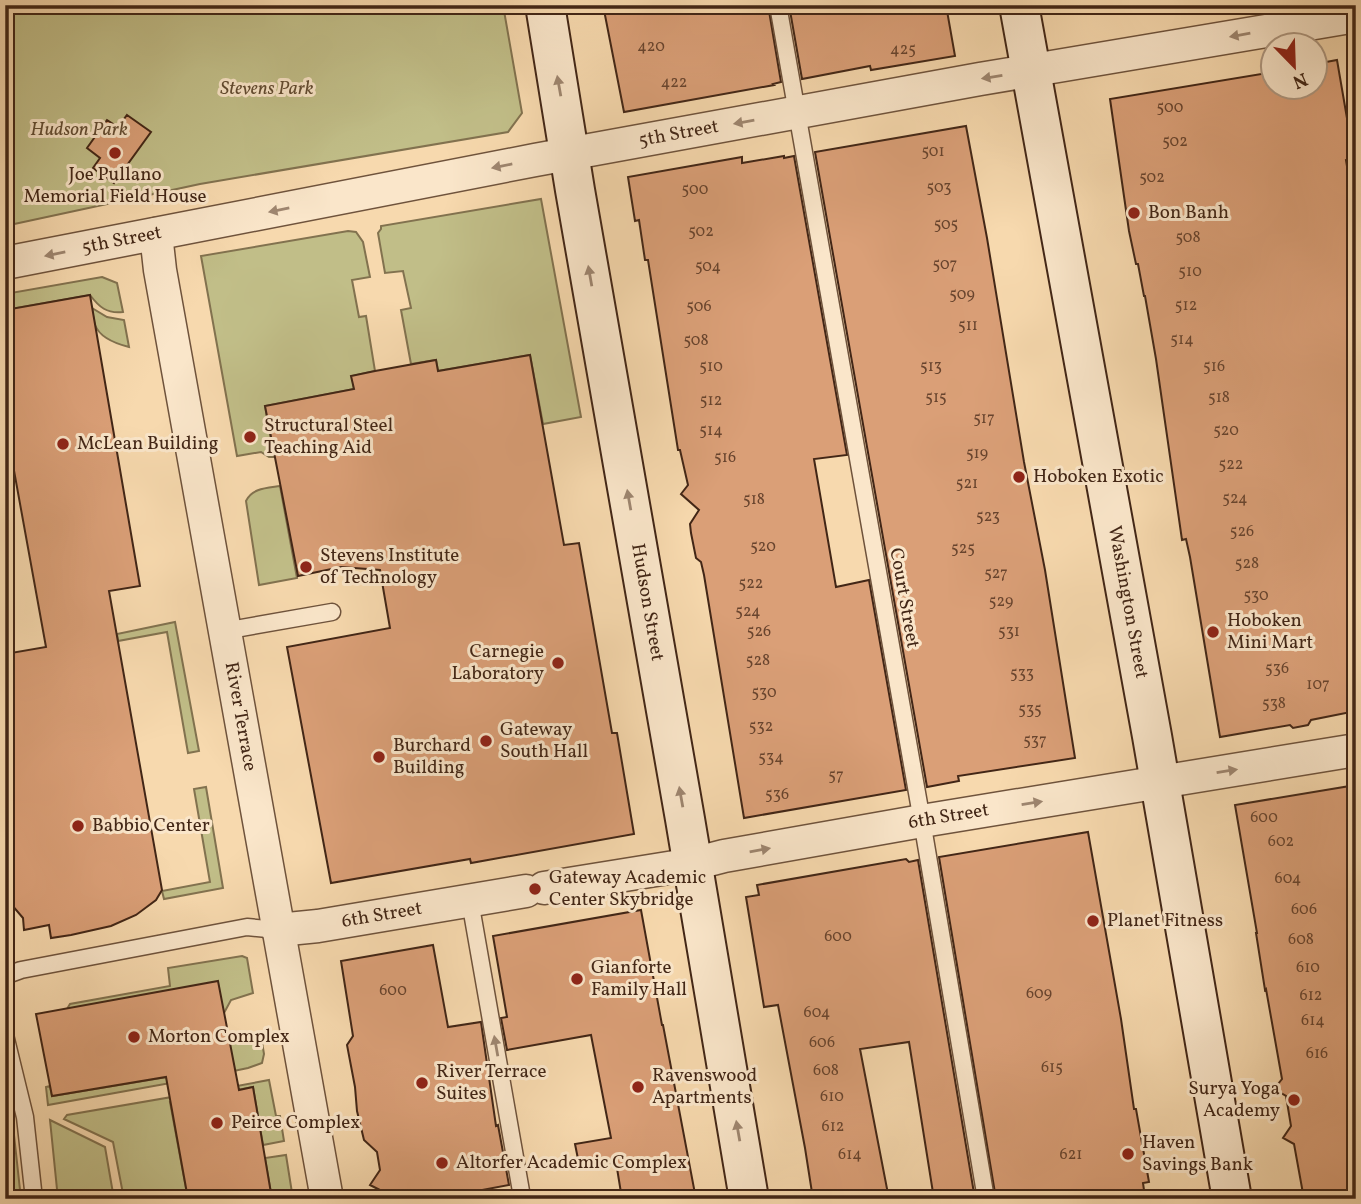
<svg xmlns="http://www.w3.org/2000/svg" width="1361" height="1204" viewBox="0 0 1361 1204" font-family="Vollkorn,serif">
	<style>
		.green { fill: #c1be88; stroke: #82724f; stroke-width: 2 }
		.building { fill: #da9f77; stroke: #422616; stroke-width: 2 }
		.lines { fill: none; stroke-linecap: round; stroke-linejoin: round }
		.lane-casing { stroke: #6f533c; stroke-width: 19 }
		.street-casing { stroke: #6f533c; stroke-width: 35 }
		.secondary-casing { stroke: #422616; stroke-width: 42 }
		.lane { stroke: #fae6ca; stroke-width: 16 }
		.street { stroke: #fae6ca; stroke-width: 32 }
		.secondary { stroke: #fae6ca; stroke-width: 38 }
		.oneway { fill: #9e8670 }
		.poi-dot { fill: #8f2418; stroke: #fae6ca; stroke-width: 2.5 }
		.labels { text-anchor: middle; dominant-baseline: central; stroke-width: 6; stroke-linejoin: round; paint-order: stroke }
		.number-label { font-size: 16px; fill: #68442e }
		.park-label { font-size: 19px; font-style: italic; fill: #624c32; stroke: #fae6ca }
		.street-label { font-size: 19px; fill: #422616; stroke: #fae6ca }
		.poi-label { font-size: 19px; fill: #422616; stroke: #fae6ca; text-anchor: start }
	</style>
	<rect width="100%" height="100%" fill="#f7d9ae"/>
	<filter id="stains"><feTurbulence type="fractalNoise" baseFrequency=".00286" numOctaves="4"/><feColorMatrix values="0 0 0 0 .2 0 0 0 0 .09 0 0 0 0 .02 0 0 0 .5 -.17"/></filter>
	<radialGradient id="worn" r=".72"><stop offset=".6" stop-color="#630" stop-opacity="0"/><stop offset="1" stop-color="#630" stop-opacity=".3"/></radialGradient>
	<path class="green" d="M5,5H503L522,113L508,132L200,184L5,226Z
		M541,199L581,417L543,424L530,355L438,371L436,360L411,364L401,310L411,308L403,271L385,273L378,233L381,229V226Z
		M348,231L356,232L363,242L370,277L352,280L359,317L366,316L375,371L352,376L354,389L265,406L274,457H269L261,452L237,456L201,256Z
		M102,277L117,283L123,312C107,314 99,307 90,295L5,310V294Z
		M92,308L107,317L124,320L129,347C117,344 100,338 95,325C93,320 93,313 92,308Z
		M280,486L297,578L259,585L246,501C252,488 267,488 280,486Z
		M175,622L199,751L188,753L167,632L118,641L117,634Z
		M206,787L223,888L164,899L162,891L210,882L194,789Z
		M242,956L247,958L253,993L231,1000L224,1013L67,1009L70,1004L170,986L168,968Z
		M228,1034L234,1038L257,1034L261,1036L264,1054L262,1063L248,1068L224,1073Z
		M203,1071L204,1077L48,1105L46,1087L50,1086L52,1096Z
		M269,1080L276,1116H280L284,1141L263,1145L253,1087L227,1092L226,1088Z
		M207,1091L208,1095L170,1102L188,1199H124L113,1142L64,1119L67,1115Z
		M50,1120L105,1147L114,1199H58Z
		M5,1121L14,1135L21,1199H5Z
		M286,1155L293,1199H272L265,1158Z"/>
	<path class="building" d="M603,5H768L781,82L773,84L774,85L624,112Z
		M789,5H946L955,56L871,70L870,66L802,79Z
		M1337,60L1354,159L1346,160L1356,222V711L1311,720L1308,725L1293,728L1290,725L1220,737L1190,557L1186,539L1182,540L1156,359L1145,296H1144L1138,264H1136L1129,231L1110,99L1273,72V88H1315V64Z
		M127,115L151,132L114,183L93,168L100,158L87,148L107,120L118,127Z
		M966,126L987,238L1024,462L1045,570L1075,758L958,776L959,781L927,787L815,152Z
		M784,156V158L794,156L847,455L814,459L836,587L869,580L906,790L744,818L704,575L701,562L696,558L691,533L690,524L699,510L681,494L688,485L680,450H678L648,260H645L639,220L635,221L628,177L742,157V163Z
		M90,295L140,586L109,591L162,890L156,900L136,915L111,926L71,935L51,938L49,925L24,930L23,918L5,897V654L46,647L5,421V310Z
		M530,355L564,545L579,543L612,733H617L634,834L471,863L470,859L331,883L287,647L390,628L380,570L341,567L298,576L265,406L354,389L351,376L375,371L436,360L438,371Z
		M1356,785V1199H1304L1294,1144L1283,1138L1291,1126L1286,1096L1274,1089L1282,1079L1266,989L1265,990L1256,933H1257L1235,805Z
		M1088,832L1121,1019L1134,1109H1136L1149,1182L1143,1183L1144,1190L1141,1191L1143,1199H996L939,857Z
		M906,859L909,862L918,860L975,1199H934L909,1042L860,1049L889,1199H813L805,1148L778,1005L764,1007L746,897L759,895L757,885Z
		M641,910L662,1025H663L696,1199H622L616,1162L580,1169L575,1144L611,1138L591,1035L507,1050L501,1018L507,1017L493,936Z
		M433,945L448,1027L481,1022L496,1126L498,1125L509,1185L434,1199H384L382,1191L370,1185L380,1170L377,1152L364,1140L357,1111L355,1087L347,1045L353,1036L341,961Z
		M218,981L239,1090L253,1087L272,1199H188L166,1077L52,1096L36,1014Z"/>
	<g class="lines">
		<defs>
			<path id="lane" d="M778,5L922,821L986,1199
				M224,631L332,612
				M470,901L522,1197L509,1199
				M5,978L10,974L21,970L247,927L278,930
				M5,1035L25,1117L34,1199"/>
			<g id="street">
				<path id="s1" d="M156,234L160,270L327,1199"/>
				<path id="s2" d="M5,263L535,160L980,79L1356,16"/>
				<path id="s3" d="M544,888L693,864L724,856L922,821L1356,750"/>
				<path id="s4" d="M278,930L318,926L526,891"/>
			</g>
			<g id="secondary">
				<path id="s5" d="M545,5L575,190L685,819L749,1199"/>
				<path id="s6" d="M1019,5L1152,736L1232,1199"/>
			</g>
		</defs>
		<use href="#lane" class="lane-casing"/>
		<use href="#street" class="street-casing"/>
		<use href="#secondary" class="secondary-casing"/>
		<use href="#lane" class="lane"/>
		<use href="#street" class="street"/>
		<use href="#secondary" class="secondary"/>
	</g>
	<defs><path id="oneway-solid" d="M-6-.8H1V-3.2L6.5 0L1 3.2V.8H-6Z" transform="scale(1.75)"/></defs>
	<g class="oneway">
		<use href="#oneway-solid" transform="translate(1240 35) rotate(170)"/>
		<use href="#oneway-solid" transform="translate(992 77) rotate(171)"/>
		<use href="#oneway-solid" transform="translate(559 86) rotate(-100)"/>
		<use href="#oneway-solid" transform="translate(744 122) rotate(170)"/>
		<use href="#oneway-solid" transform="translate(502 166) rotate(169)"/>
		<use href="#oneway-solid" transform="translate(279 210) rotate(169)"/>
		<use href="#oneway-solid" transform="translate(55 254) rotate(169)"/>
		<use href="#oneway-solid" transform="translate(590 276) rotate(-100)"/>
		<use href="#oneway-solid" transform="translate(629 500) rotate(-100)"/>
		<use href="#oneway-solid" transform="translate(1227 771) rotate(-9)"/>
		<use href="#oneway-solid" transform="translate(681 797) rotate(-100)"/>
		<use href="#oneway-solid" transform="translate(1032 803) rotate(-9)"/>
		<use href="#oneway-solid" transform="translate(760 850) rotate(-10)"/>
		<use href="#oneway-solid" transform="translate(496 1046) rotate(-100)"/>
		<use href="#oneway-solid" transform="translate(738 1131) rotate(-100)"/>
	</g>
	<g class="poi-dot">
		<circle cx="115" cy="153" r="7"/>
		<circle cx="1134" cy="213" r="7"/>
		<circle cx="250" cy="437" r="7"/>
		<circle cx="63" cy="444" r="7"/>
		<circle cx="1019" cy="477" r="7"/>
		<circle cx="306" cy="567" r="7"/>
		<circle cx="1213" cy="632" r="7"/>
		<circle cx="558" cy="663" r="7"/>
		<circle cx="486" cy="741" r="7"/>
		<circle cx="379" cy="757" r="7"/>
		<circle cx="78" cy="826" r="7"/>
		<circle cx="535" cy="889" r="7"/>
		<circle cx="1093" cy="921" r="7"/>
		<circle cx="577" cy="979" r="7"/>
		<circle cx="134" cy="1037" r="7"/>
		<circle cx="422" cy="1083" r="7"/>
		<circle cx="638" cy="1087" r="7"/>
		<circle cx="1294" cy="1100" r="7"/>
		<circle cx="217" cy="1123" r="7"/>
		<circle cx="1128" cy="1154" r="7"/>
		<circle cx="442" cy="1163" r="7"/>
	</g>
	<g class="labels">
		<g class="number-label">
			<text x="651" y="47">420</text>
			<text x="903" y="50">425</text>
			<text x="674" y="83">422</text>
			<text x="1170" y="108">500</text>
			<text x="1175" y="142">502</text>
			<text x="933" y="152">501</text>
			<text x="1152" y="178">502</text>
			<text x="939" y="188">503</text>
			<text x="695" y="190">500</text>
			<text x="946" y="225">505</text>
			<text x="701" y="232">502</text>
			<text x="1188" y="238">508</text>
			<text x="945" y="265">507</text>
			<text x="708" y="267">504</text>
			<text x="1190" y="272">510</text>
			<text x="962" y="295">509</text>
			<text x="1186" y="306">512</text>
			<text x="699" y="307">506</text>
			<text x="968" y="326">511</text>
			<text x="1182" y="340">514</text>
			<text x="696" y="341">508</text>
			<text x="711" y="367">510</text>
			<text x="931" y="367">513</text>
			<text x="1214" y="367">516</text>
			<text x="936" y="398">515</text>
			<text x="1219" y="398">518</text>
			<text x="711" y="401">512</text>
			<text x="984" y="419">517</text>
			<text x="711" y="431">514</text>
			<text x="1226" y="431">520</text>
			<text x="977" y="454">519</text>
			<text x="725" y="458">516</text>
			<text x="1231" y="465">522</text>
			<text x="967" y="484">521</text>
			<text x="1235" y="499">524</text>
			<text x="754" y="500">518</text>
			<text x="988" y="517">523</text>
			<text x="1242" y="532">526</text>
			<text x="763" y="547">520</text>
			<text x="963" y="549">525</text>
			<text x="1247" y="564">528</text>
			<text x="996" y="574">527</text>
			<text x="751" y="584">522</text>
			<text x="1256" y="596">530</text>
			<text x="1001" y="602">529</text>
			<text x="748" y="612">524</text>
			<text x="759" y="632">526</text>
			<text x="1009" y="632">531</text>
			<text x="758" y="661">528</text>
			<text x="1277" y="669">536</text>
			<text x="1022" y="674">533</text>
			<text x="1318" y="685">107</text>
			<text x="764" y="693">530</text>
			<text x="1274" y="704">538</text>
			<text x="1030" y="710">535</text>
			<text x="761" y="727">532</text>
			<text x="1035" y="741">537</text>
			<text x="771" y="758">534</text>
			<text x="836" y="776">57</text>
			<text x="777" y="795">536</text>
			<text x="1264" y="818">600</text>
			<text x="1281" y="842">602</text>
			<text x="1288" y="879">604</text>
			<text x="1304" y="910">606</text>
			<text x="838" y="937">600</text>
			<text x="1301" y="940">608</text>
			<text x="1308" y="968">610</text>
			<text x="393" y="991">600</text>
			<text x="1039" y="994">609</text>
			<text x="1311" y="996">612</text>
			<text x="817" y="1013">604</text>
			<text x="1313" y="1021">614</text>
			<text x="822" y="1043">606</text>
			<text x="1317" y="1054">616</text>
			<text x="1052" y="1068">615</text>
			<text x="826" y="1071">608</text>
			<text x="832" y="1097">610</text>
			<text x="833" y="1127">612</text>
			<text x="850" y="1155">614</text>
			<text x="1071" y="1155">621</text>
		</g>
		<g class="park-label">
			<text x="267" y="89">Stevens Park</text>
			<text x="79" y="130">Hudson Park</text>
		</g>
		<g class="street-label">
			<text stroke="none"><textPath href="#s2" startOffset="686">5th Street</textPath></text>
			<text stroke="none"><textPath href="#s2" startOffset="119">5th Street</textPath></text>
			<text transform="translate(904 598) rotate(80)">Court Street</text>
			<text stroke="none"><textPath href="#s5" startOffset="606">Hudson Street</textPath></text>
			<text stroke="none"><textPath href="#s6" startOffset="607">Washington Street</textPath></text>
			<text stroke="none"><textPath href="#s1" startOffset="490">River Terrace</textPath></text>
			<text stroke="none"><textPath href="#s3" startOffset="411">6th Street</textPath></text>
			<text stroke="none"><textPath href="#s4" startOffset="105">6th Street</textPath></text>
		</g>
		<g class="poi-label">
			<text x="115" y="175" text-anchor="middle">Joe Pullano<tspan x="115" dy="22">Memorial Field House</tspan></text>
			<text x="1148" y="213">Bon Banh</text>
			<text x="264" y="426">Structural Steel<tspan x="264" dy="22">Teaching Aid</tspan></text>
			<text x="77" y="444">McLean Building</text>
			<text x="1033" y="477">Hoboken Exotic</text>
			<text x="320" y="556">Stevens Institute<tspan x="320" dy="22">of Technology</tspan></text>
			<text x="1227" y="621">Hoboken<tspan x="1227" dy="22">Mini Mart</tspan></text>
			<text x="544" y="652" text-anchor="end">Carnegie<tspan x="544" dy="22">Laboratory</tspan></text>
			<text x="500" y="730">Gateway<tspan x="500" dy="22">South Hall</tspan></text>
			<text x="393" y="746">Burchard<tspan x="393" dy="22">Building</tspan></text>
			<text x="92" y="826">Babbio Center</text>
			<text x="549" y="878">Gateway Academic<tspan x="549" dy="22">Center Skybridge</tspan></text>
			<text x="1107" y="921">Planet Fitness</text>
			<text x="591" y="968">Gianforte<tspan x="591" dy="22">Family Hall</tspan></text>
			<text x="148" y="1037">Morton Complex</text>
			<text x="436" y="1072">River Terrace<tspan x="436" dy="22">Suites</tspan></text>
			<text x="652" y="1076">Ravenswood<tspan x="652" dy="22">Apartments</tspan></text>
			<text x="1280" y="1089" text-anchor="end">Surya Yoga<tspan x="1280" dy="22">Academy</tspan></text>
			<text x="231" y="1123">Peirce Complex</text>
			<text x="1142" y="1143">Haven<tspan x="1142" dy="22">Savings Bank</tspan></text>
			<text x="456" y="1163">Altorfer Academic Complex</text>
		</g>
	</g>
	<rect width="1361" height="1204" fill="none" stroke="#f7d9ae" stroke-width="28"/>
	<rect x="7" y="7" width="1347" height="1190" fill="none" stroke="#422616" stroke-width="3.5"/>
	<rect x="14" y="14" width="1333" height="1176" fill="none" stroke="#422616" stroke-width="2"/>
	<g transform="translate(1294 66) rotate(157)"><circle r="33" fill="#fae6ca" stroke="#b09982" stroke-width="2"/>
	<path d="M0-5L12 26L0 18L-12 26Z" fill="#8f2418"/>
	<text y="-10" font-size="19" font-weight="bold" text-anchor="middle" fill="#422616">N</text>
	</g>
	<rect width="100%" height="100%" filter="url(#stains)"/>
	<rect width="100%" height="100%" fill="url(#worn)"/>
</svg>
